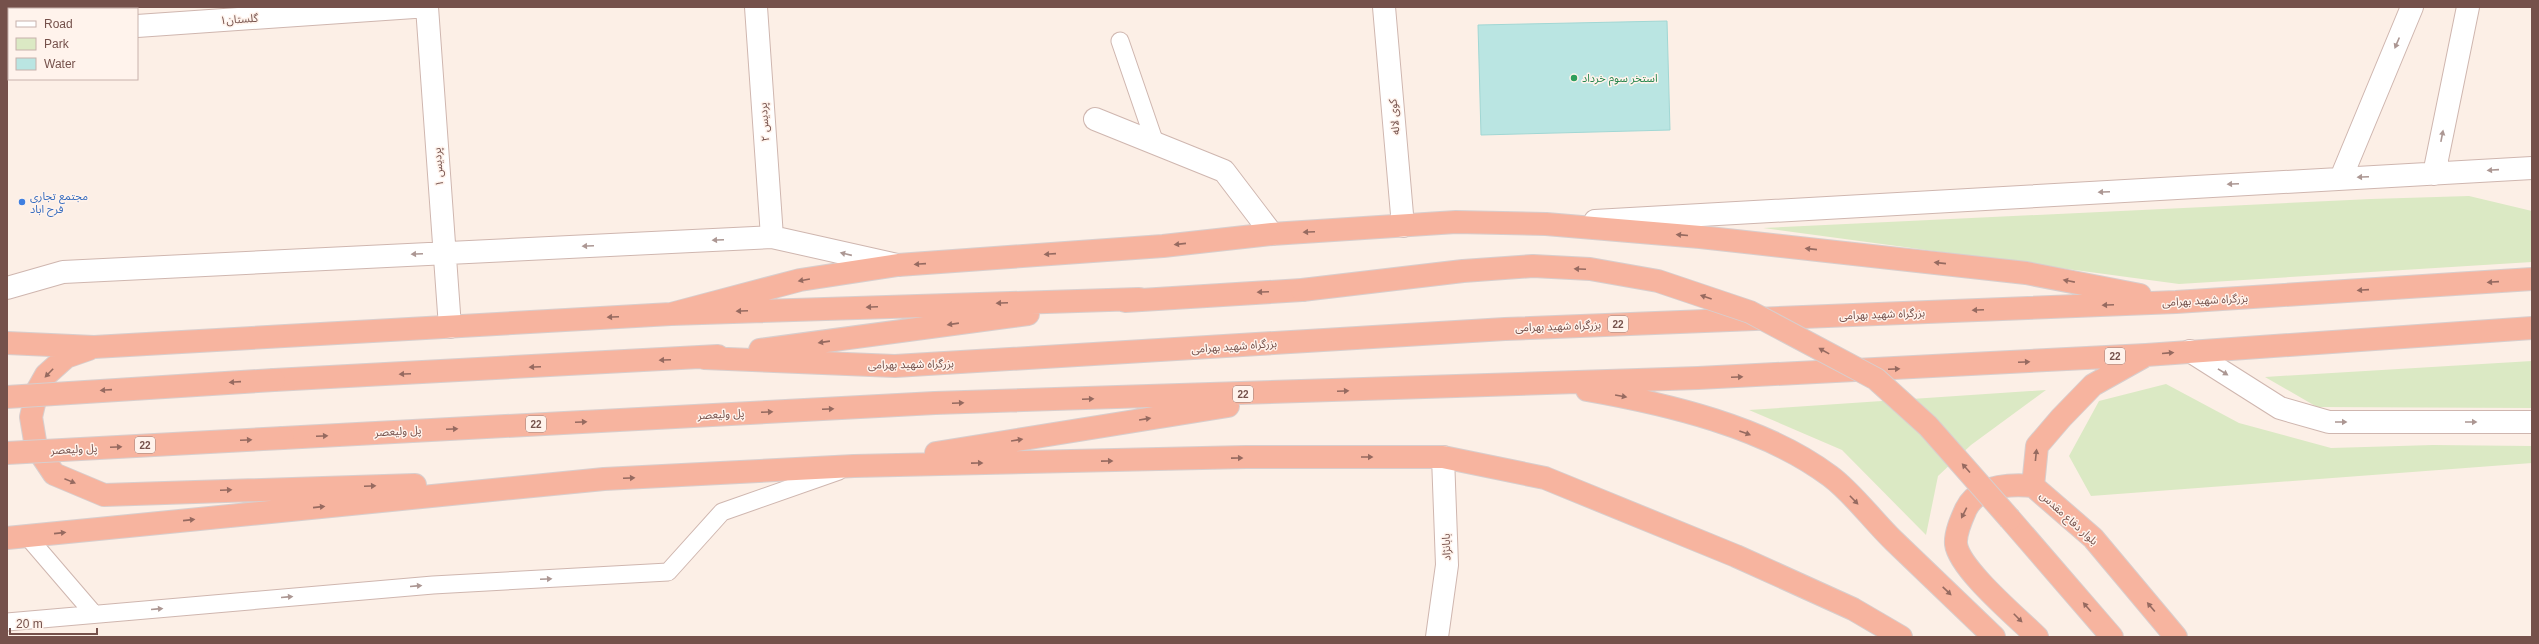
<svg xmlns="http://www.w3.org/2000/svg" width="2539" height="644" viewBox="0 0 2539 644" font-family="Helvetica,'Noto Sans Arabic',sans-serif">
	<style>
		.green { fill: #dbe9c4 }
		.water { fill: #bae5e2; stroke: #a1d7d4 }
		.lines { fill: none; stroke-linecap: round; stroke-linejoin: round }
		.service-casing { stroke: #cfb6af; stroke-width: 19 }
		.minor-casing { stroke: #cfb6af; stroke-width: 24 }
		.trunk-casing { stroke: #d8cecd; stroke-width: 24 }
		.service { stroke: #fff; stroke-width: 17 }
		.minor { stroke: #fff; stroke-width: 22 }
		.trunk { stroke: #f7b49f; stroke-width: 22 }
		.trunk-bridge-casing { stroke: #d8cecd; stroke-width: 24; stroke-linecap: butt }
		.trunk-bridge { stroke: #f7b49f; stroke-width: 22 }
		.oneway { fill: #ac9793 }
		.oneway2 { fill: #966a60 }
		.leisure-dot { fill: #2e9e5b; stroke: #fff3ec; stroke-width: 1.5 }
		.shop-dot { fill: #3f7fe0; stroke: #fff3ec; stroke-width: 1.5 }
		.labels { text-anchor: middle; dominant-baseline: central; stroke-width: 3; stroke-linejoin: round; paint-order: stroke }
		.shield { fill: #fff3ec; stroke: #9e827b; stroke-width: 1 }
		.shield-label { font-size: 10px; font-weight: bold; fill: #75514b }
		.street-label { font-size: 11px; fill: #75514b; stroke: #fff3ec }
		.leisure-label { font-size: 11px; fill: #27864d; stroke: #fff3ec; text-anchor: start }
		.shop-label { font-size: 11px; fill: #366cbe; stroke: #fff3ec; text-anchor: start }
	</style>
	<rect width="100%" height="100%" fill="#fcefe6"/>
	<path class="green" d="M2469,196L2532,211V262L2179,284L1763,228L2371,199Z
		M2532,361V408L2317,407L2265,377Z
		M2166,384L2239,423L2331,448L2433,445L2532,446V463L2091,496L2069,456L2099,401Z
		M2046,390L1971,445L1938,476L1926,535L1842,450L1749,410Z"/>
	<path class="water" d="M1667,21L1670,130L1481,135L1478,25Z"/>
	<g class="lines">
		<defs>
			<path id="service" d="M13,7V9
				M1120,41L1155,143
				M27,536L94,614
				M7,622L433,585L668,572L722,512L839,471"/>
			<path id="minor" d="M427,7L450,327
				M756,7L772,237
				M1384,7L1403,226
				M137,26L414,7
				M7,35H9
				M1095,119L1224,171L1272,234
				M2434,174L2468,7
				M2341,178L2412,7
				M1595,221L2532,168
				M7,288L63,272L772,237L897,265
				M2190,351L2280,408L2329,422H2532
				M1437,637L1447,565L1443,457"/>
			<path id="trunk" d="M1125,301L1302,290
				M671,314L800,280L898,265L1163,246L1272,234L1456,222L1546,224L1700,237L2026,273L2140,295
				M7,343L94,347L671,314L1139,299
				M89,349L66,357L46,375L37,391L31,417L36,447L54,474L104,495L415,485
				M760,350L1028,314
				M2143,357L2093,385L2061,418L2037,446L2033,486L2093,538L2176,637
				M704,358L895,366L1505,329L2176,302L2532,279
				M274,380L718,356
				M1587,390C1667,404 1765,427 1830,476C1852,492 1874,522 1894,541C1927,573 1961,605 1994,637
				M283,438L935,403L1698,378L2146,355L2532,328
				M936,453L1228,406
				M2033,486C2010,484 1978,485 1966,509C1962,518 1955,533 1956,544C1959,569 2018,618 2037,637
				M2010,519L2112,637
				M7,538L604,479L854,466L1246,457H1443L1545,478L1736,556L1853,609L1901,637"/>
		</defs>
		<use href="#service" class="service-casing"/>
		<use href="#minor" class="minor-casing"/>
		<use href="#trunk" class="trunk-casing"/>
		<use href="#service" class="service"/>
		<use href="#minor" class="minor"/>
		<use href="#trunk" class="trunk"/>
		<defs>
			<path id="trunk-bridge" d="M1302,290L1463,271L1533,266L1590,269L1658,281L1750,312L1876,379L1928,426L2010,519
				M7,397L274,380
				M7,453L283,438"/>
		</defs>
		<use href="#trunk-bridge" class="trunk-bridge-casing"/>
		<use href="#trunk-bridge" class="trunk-bridge"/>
	</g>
	<defs><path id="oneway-solid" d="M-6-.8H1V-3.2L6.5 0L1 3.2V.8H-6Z"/></defs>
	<g class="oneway">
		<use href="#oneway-solid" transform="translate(2397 43) rotate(113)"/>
		<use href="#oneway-solid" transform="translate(2442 136) rotate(-79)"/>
		<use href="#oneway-solid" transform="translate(2493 170) rotate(176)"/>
		<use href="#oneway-solid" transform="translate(2363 177) rotate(178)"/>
		<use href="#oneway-solid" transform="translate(2233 184) rotate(177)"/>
		<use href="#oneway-solid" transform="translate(2104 192) rotate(177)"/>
		<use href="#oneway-solid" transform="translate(718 240) rotate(177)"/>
		<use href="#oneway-solid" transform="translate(588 246) rotate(177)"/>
		<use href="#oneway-solid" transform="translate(417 254) rotate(177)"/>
		<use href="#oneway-solid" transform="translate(846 254) rotate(-167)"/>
		<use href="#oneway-solid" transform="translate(2223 372) rotate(32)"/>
		<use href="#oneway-solid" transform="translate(2341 422)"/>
		<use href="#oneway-solid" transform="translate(2471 422)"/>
		<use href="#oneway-solid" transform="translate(546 579) rotate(-3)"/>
		<use href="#oneway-solid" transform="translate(416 586) rotate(-5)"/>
		<use href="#oneway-solid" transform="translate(287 597) rotate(-5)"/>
		<use href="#oneway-solid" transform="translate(157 609) rotate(-5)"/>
	</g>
	<g class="oneway2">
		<use href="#oneway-solid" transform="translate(1309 232) rotate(177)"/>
		<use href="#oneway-solid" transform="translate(1682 235) rotate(-175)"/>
		<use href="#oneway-solid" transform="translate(1180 244) rotate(174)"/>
		<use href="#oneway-solid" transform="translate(1811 249) rotate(-174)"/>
		<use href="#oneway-solid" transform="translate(1050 254) rotate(176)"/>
		<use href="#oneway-solid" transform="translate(1940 263) rotate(-174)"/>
		<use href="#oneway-solid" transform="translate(920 264) rotate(176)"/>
		<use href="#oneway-solid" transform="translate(1580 269) rotate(-177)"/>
		<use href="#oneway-solid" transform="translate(804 280) rotate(170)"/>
		<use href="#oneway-solid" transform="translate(2069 281) rotate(-169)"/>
		<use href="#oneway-solid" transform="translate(2493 282) rotate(176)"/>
		<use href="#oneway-solid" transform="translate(2363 290) rotate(176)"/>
		<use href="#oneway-solid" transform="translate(1263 292) rotate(177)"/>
		<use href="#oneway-solid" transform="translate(1706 297) rotate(-161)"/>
		<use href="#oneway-solid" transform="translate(1002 303) rotate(178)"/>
		<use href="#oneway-solid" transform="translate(2108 305) rotate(178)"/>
		<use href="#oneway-solid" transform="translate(872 307) rotate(178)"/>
		<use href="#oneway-solid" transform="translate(1978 310) rotate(178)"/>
		<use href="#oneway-solid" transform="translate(742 311) rotate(178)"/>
		<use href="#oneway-solid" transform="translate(613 317) rotate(177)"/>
		<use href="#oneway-solid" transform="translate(953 324) rotate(172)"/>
		<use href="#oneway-solid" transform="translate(824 342) rotate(172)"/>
		<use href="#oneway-solid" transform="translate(1824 351) rotate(-151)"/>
		<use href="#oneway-solid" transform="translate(2168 353) rotate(-5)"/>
		<use href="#oneway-solid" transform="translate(665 360) rotate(177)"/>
		<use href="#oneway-solid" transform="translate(2024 362) rotate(-3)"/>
		<use href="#oneway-solid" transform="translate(535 367) rotate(177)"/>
		<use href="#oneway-solid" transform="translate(1894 369) rotate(-3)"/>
		<use href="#oneway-solid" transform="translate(49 373) rotate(134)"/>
		<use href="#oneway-solid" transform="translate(405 374) rotate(177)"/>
		<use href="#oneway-solid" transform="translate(1737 377) rotate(-3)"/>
		<use href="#oneway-solid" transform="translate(235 382) rotate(176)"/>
		<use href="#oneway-solid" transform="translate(106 390) rotate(176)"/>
		<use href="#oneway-solid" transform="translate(1343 391) rotate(-3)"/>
		<use href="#oneway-solid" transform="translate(1621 396) rotate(10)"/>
		<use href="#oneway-solid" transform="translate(1088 399) rotate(-2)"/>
		<use href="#oneway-solid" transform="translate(958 403) rotate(-2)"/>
		<use href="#oneway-solid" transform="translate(828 409) rotate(-3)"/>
		<use href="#oneway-solid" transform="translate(767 412) rotate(-3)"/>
		<use href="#oneway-solid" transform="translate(1145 419) rotate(-9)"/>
		<use href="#oneway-solid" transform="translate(581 422) rotate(-3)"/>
		<use href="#oneway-solid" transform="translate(452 429) rotate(-3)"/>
		<use href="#oneway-solid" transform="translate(1745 433) rotate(20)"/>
		<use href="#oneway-solid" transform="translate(322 436) rotate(-3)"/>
		<use href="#oneway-solid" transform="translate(246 440) rotate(-3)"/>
		<use href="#oneway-solid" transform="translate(1017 440) rotate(-9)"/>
		<use href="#oneway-solid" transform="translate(116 447) rotate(-3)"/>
		<use href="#oneway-solid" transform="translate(2036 455) rotate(-84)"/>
		<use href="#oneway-solid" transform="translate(1367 457)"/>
		<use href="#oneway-solid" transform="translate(1237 458) rotate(-1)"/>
		<use href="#oneway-solid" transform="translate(1107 461) rotate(-1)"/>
		<use href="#oneway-solid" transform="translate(977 463) rotate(-1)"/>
		<use href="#oneway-solid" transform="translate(1966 468) rotate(-132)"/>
		<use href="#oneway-solid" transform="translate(629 478) rotate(-3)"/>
		<use href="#oneway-solid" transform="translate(70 481) rotate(22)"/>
		<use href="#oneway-solid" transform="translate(370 486) rotate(-2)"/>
		<use href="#oneway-solid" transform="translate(226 490) rotate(-2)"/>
		<use href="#oneway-solid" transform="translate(1854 500) rotate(46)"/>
		<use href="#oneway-solid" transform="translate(319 507) rotate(-6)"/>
		<use href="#oneway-solid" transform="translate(1964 513) rotate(117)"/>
		<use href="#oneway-solid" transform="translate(189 520) rotate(-6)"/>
		<use href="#oneway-solid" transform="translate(60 533) rotate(-6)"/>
		<use href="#oneway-solid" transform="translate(1947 591) rotate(44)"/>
		<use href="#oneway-solid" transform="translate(2087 607) rotate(-131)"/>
		<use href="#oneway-solid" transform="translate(2151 607) rotate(-130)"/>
		<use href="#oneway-solid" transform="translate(2018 618) rotate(45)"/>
	</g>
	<circle class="leisure-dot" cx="1574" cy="78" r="4"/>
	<circle class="shop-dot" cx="22" cy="202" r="4"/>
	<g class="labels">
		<g class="shield">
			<rect x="1608" y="316" width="20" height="16" rx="3"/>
			<rect x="2105" y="348" width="20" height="16" rx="3"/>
			<rect x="1233" y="386" width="20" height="16" rx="3"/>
			<rect x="526" y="416" width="20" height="16" rx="3"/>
			<rect x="135" y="437" width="20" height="16" rx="3"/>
		</g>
		<g class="shield-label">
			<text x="1618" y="324">22</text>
			<text x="2115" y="356">22</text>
			<text x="1243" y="394">22</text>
			<text x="536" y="424">22</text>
			<text x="145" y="445">22</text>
		</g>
		<g class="street-label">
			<text transform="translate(239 19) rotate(-4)">گلستان۱</text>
			<text transform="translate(1394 117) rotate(-95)">کوی لاله</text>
			<text transform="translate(764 122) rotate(-94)">پردیس ۲</text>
			<text transform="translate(438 167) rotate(-94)">پردیس ۱</text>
			<text transform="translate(2205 300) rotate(-3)">بزرگراه شهید بهرامی</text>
			<text transform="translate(1882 314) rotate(-2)">بزرگراه شهید بهرامی</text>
			<text transform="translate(1558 326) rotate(-2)">بزرگراه شهید بهرامی</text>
			<text transform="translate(1234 346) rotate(-4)">بزرگراه شهید بهرامی</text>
			<text transform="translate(911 364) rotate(-1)">بزرگراه شهید بهرامی</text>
			<text transform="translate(721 414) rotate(-3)">پل ولیعصر</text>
			<text transform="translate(398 431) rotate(-3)">پل ولیعصر</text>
			<text transform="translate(74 449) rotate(-3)">پل ولیعصر</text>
			<text transform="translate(2069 518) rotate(42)">بلوار دفاع مقدس</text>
			<text transform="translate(1446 547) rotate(-92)">بابانژاد</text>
		</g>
		<g class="leisure-label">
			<text x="1582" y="78">استخر سوم خرداد</text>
		</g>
		<g class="shop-label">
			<text x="30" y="196">مجتمع تجاری<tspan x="30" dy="13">فرح اباد</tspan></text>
		</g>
	</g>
	<rect width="2539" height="644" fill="none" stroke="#75514b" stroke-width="16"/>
	<rect x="8" y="8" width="130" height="72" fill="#fff3ec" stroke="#c8b2ac"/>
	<rect x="16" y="21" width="20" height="6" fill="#ffffff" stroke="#c8b2ac"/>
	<text x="44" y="28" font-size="12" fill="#75514b">Road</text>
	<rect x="16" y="38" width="20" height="12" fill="#dbe9c4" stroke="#c8b2ac"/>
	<text x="44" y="48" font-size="12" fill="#75514b">Park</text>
	<rect x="16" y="58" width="20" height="12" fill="#bae5e2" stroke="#c8b2ac"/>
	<text x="44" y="68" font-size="12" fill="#75514b">Water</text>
	<path d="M10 628v6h87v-6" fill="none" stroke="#75514b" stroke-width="2"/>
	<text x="16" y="628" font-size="12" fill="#75514b" stroke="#fff3ec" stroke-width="3" paint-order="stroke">20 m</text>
</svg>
